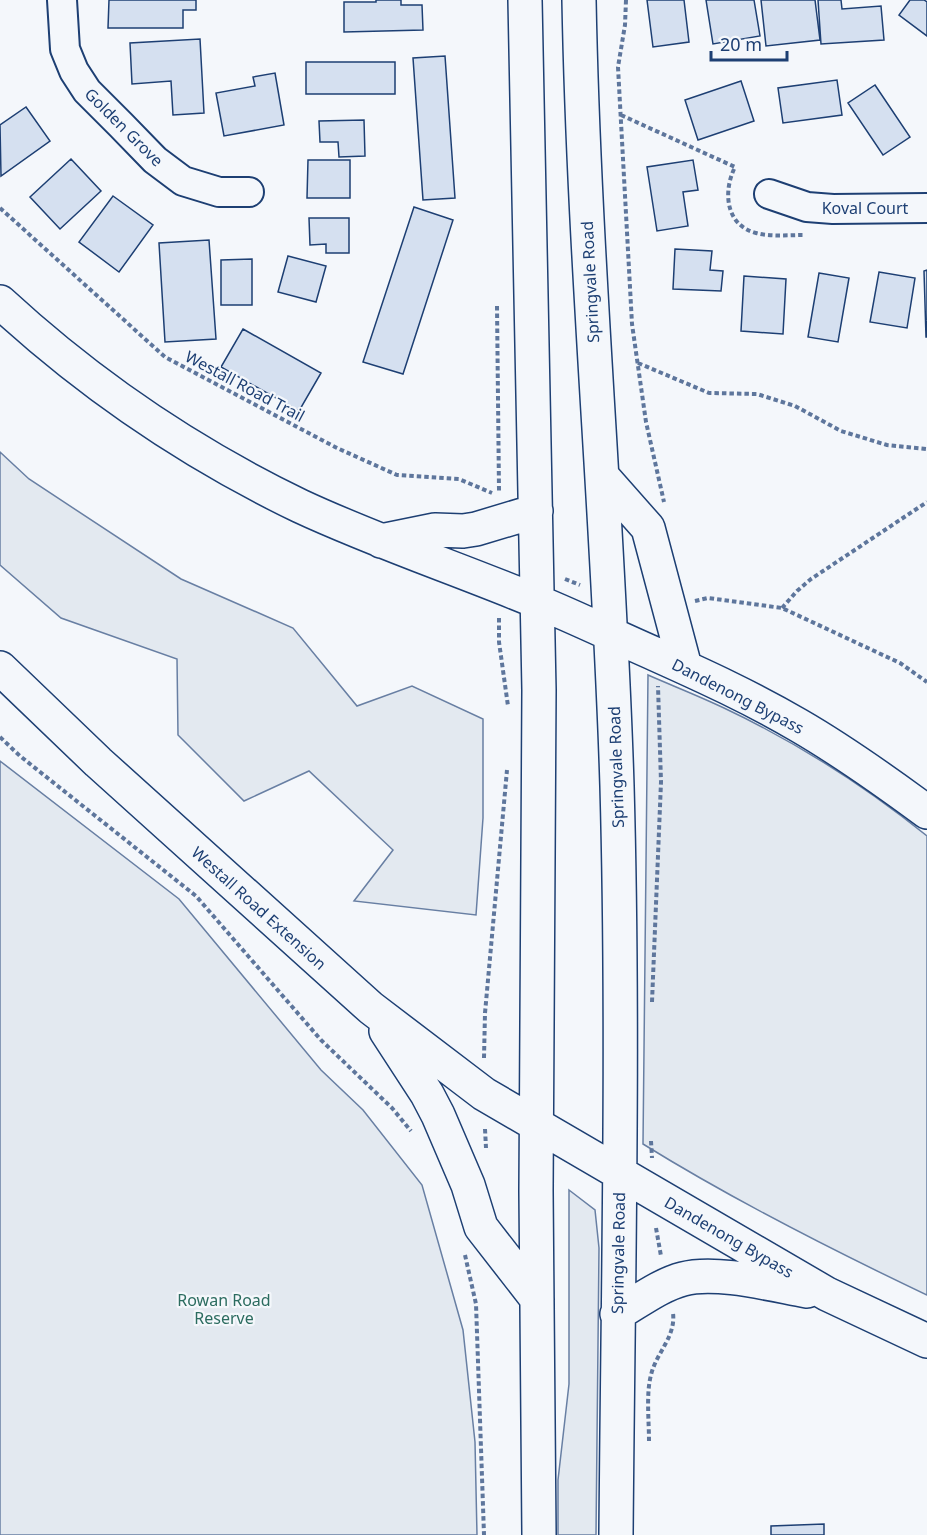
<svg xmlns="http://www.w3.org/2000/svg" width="927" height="1535" viewBox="0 0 927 1535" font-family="'Noto Sans',sans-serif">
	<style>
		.green { fill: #e3e9f0; stroke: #687fa3; stroke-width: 1.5 }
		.building { fill: #d5e0f0; stroke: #1d3f73; stroke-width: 1.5 }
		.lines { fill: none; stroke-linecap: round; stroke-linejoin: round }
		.minor-casing { stroke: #1d3f73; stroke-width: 32 }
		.highway-casing { stroke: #1d3f73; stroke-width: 36 }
		.path { stroke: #5e769c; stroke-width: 4; stroke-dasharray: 4.5 3; stroke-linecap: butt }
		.minor { stroke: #f4f7fb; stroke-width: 28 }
		.highway { stroke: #f4f7fb; stroke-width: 33 }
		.labels { text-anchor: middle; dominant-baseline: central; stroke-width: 4.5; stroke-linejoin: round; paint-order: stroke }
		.street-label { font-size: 16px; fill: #1d3f73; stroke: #f4f7fb }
		.park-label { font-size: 16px; fill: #2c6c60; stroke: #f4f7fb }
	</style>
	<rect width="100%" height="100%" fill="#f4f7fb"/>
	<path class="green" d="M0,452L29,479L181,579L293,628L357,706L412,686L483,719V818L476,915L354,901L393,850L309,771L244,801L178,735L177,659L61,618L0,565Z
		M648,675C673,686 699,696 724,708C796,742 865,786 927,836V1295C830,1249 735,1201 643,1144Z
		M0,761L179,899L321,1070L363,1110L422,1185L463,1330L475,1442L477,1535H0Z
		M569,1190L595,1210L599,1248L596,1535H558V1480L569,1384Z"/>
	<path class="building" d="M109,0H196V10H183V28H108Z
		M376,0H401V5H422L423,30L344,32V2H376Z
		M647,0H684L689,42L653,47Z
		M706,0H754L760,36L713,44Z
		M761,0H815L820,40L766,46Z
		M818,0H841L842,9L881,6L884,40L821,44Z
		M910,0H924L927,2V36L899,15Z
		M200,39L204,113L173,115L171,81L132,84L130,43Z
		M445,56L455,198L423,200L413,58Z
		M306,62H395V94H306Z
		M275,73L284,125L224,136L216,93L255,86L253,77Z
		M837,80L842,115L783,123L778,88Z
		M741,81L754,121L698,140L685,100Z
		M875,85L910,137L883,155L848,103Z
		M26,107L50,141L1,176L0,125Z
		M364,120L365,156L339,157L338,142H320L319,121Z
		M71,159L101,191L60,229L30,197Z
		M308,160H350V198H307Z
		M693,160L698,190L683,192L688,226L657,231L647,167Z
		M113,196L153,225L119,272L79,242Z
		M414,207L453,220L403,374L363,362Z
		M309,218H349V253H326V244L310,245Z
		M209,240L216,339L165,342L159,243Z
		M675,249L712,251L710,270L723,271L721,291L673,289Z
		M288,256L326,266L316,302L278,292Z
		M252,259V305H221V260Z
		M927,270V337H926L924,271Z
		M879,272L915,278L907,328L870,322Z
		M819,273L849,278L838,342L808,337Z
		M744,276L786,279L783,334L741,331Z
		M243,329L321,373L299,411L221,367Z
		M824,1524V1535H771V1526Z"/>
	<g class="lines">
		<defs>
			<path id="minor" d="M62,0L65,49L74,71L87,91L121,125L155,160L183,181L219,192H249
				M769,194L807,207L833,209L927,208"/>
			<path id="highway" d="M525,0L539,690L536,1191L539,1535
				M579,0C584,263 609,524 617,786C624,1036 618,1285 616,1535
				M0,302C90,385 190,453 300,506C377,542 459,569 538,602C577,618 616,637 655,654C704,676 752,698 798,725C843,751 885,781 927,812
				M602,476L648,528L685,667
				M381,541L435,530L463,531L476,529L536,511
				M0,668L98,762L371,1008L484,1094L827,1294L927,1341
				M386,1031L427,1094L438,1115L468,1185L481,1227L537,1299
				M617,1314C638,1302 660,1285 683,1279C716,1270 773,1285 807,1291"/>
		</defs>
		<use href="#minor" class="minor-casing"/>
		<use href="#highway" class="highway-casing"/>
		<path class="path" d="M626,0L625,25L618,67L632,324L646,422L664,502
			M621,115L735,167C723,191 725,225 756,233C771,237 788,235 803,235
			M0,208L165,357L337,448L397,475L459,479L492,493
			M497,306L499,491
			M638,363L709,393L757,394L795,406L841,431L887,445L927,449
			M565,579L580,585
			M695,601L708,598L782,608L900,663L927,682
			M782,608L797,591L811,579L927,502
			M499,618V642L508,706
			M0,737L20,756L196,896L321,1040L392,1108L411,1131
			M652,1002L661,782L658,686
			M484,1058L485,1013L507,770
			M485,1129L486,1148
			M651,1141L652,1158
			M656,1228L661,1256
			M465,1255L476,1304L484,1535
			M649,1441C649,1421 646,1393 651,1375C656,1353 676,1337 673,1313"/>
		<use href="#minor" class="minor"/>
		<use href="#highway" class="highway"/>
	</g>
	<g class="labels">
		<g class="street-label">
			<text transform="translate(124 127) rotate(45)">Golden Grove</text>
			<text x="865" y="208">Koval Court</text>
			<text transform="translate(590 282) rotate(-93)">Springvale Road</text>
			<text transform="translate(245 386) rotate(28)">Westall Road Trail</text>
			<text transform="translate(738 696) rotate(27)">Dandenong Bypass</text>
			<text transform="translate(616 767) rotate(-92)">Springvale Road</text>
			<text transform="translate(259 908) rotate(42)">Westall Road Extension</text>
			<text transform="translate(729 1237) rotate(30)">Dandenong Bypass</text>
			<text transform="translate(618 1253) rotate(-89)">Springvale Road</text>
		</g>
		<g class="park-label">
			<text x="224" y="1300">Rowan Road<tspan x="224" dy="18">Reserve</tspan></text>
		</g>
	</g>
	<path d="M711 51v9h76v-9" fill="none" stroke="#1d3f73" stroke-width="3"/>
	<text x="720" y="51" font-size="18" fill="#1d3f73" stroke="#f4f7fb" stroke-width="4.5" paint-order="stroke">20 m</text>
</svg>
